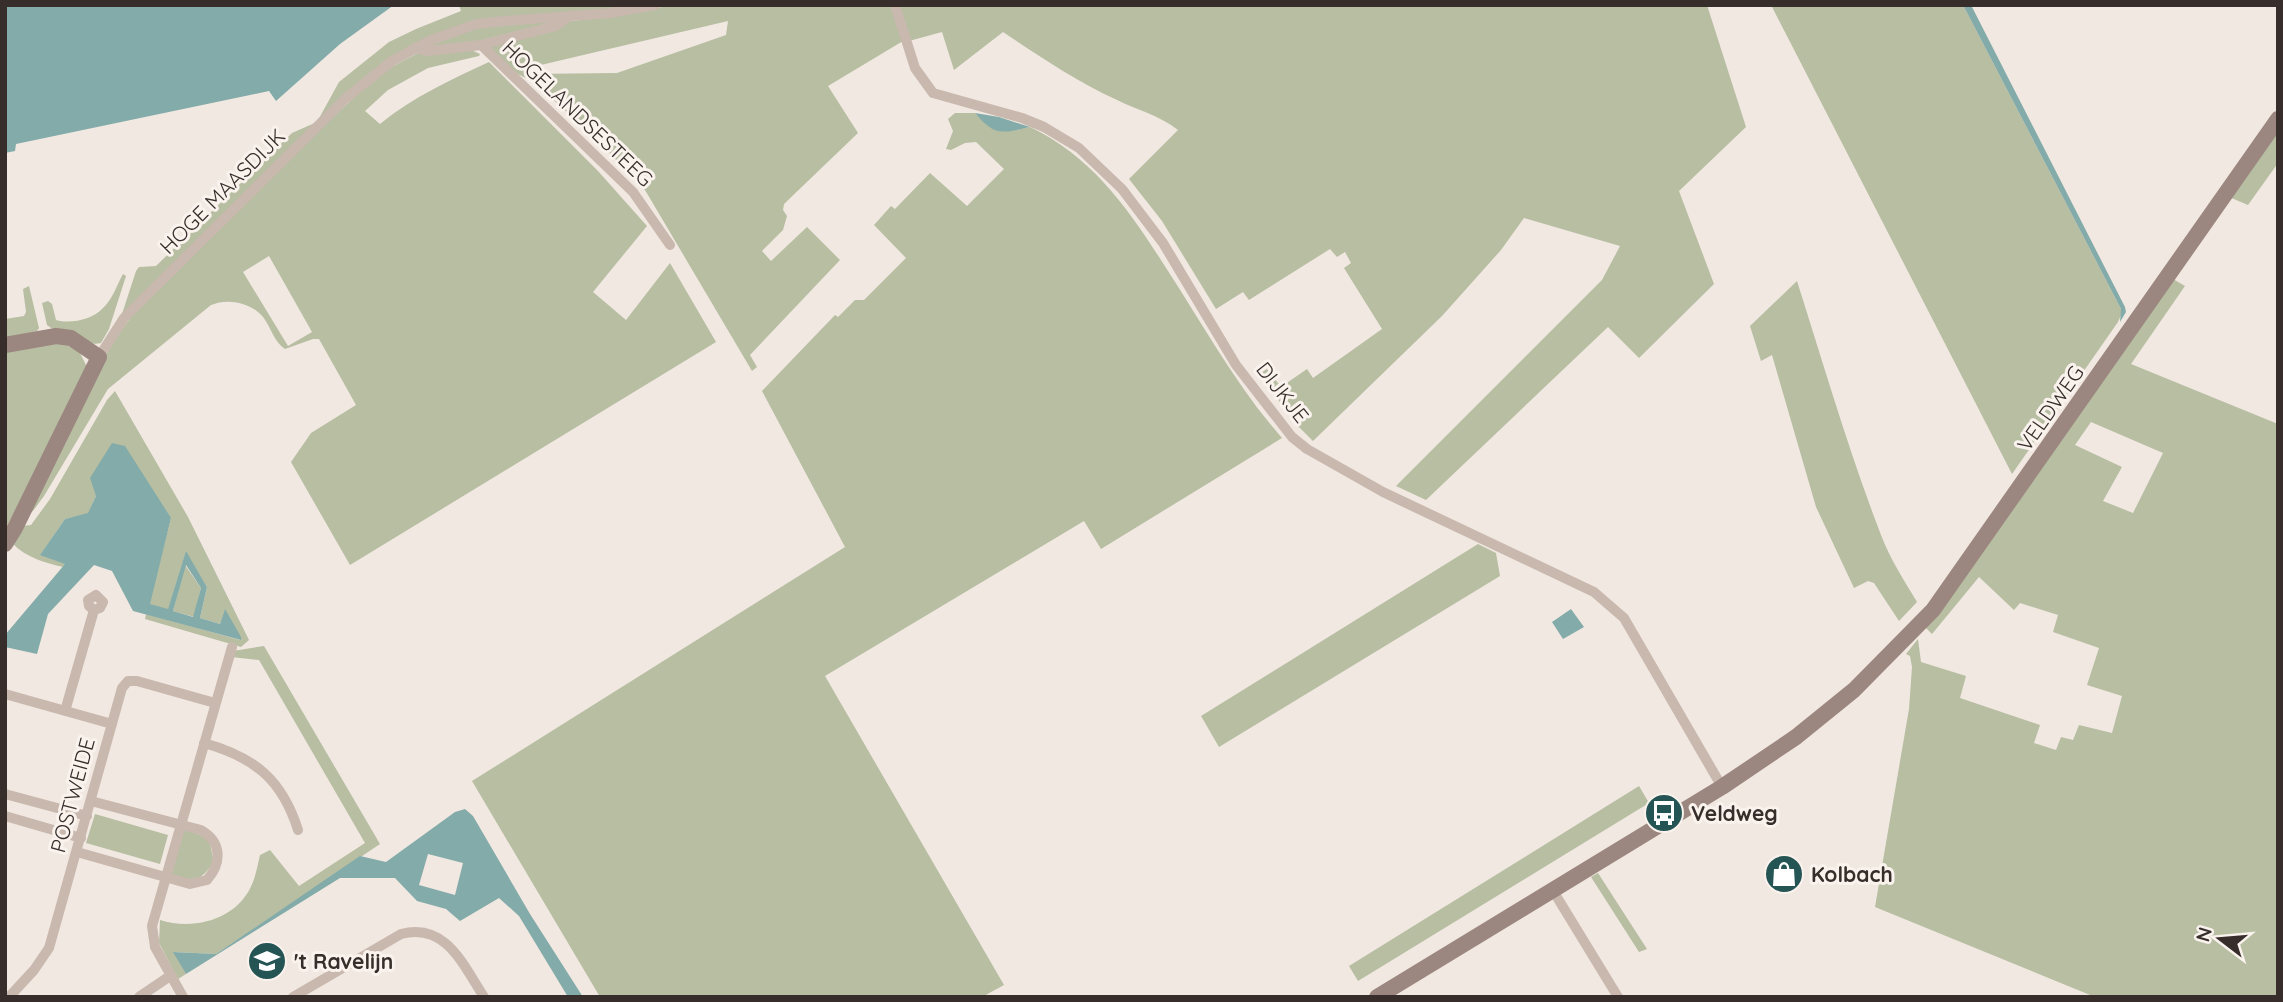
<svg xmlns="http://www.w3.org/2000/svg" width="2283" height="1002" viewBox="0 0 2283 1002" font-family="Quicksand,sans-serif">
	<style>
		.green { fill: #b7bea2; fill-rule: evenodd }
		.water { fill: #83aba9; fill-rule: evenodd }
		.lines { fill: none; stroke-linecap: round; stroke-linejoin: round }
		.street { stroke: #c8b8ae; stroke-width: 10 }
		.secondary { stroke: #9b877f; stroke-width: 16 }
		.labels { text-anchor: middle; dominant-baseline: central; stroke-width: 6; stroke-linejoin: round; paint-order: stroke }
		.street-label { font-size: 21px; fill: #372e2b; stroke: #f9f2ed }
		.poi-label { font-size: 21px; font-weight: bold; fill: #372e2b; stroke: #f9f2ed; text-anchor: start }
	</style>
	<rect width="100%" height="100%" fill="#f1e8e1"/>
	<path class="green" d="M459,5H634L610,10L504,17L407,48L122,314L136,271L139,267L156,266L292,133L317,122L339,82L389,42L416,29L461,11Z
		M672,5H893L903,41L828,86L858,133L784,204L783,210L787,216L783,230L762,251L771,261L807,227L840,260L750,355L757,367L752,371L645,190L594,137L535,83L516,73L488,46L571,21L610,17ZM728,21L726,35L617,73L528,74V68Z
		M899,5H1707L1746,127L1679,191L1714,284L1639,358L1608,327L1426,500L1396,486L1602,280L1620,246L1524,218L1501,250L1442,316L1313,441L1298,426L1259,374L1267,369L1281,387L1307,369L1313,378L1382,329L1344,268L1351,263L1345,252L1337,257L1330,249L1249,300L1243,292L1216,309L1162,221L1129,179L1178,130C1159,115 1137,110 1115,99C1076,81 1039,56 1003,32L954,70L942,32L909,41Z
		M1771,5H1963L2121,309V315L2118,322L2012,474Z
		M557,21L474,42L425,47L477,28Z
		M469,49L480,54L479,56L428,68L388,90L365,111L380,124C413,97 450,80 489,62L598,171L647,226L593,292L626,320L670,263L716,342L350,565L291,462L311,433L356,405L319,339H313L285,349C274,342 271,327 263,317C251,302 227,298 211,305L108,389L44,496L33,511L28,514L111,345L131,317L356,94L388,69L416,54ZM269,256L312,332L288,346L243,272Z
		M955,113H975C994,134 1003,133 1030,127C1095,158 1131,213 1168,271C1205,328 1237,387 1282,438L1101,549L1084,521L825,676L1004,985L982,997H600L472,781L845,547L762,391L835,315L838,317L855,300H864L906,258L874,225L891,206L895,209L930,173L967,206L1004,169L976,142L965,143L951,150L946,149L953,131L948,119Z
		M2278,129V163L2248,205L2229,197Z
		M123,274L126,276L109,329L101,343C87,347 58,334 47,325L42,303L48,301L52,304L56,320C70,324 92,320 103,308C112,300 117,285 123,274Z
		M2173,279L2185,286L2131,364L2278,424V997H2095L1875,907L1909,709L1912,667L1910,656L1906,654L1918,639L1921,662L1966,676L1960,698L2040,725L2034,743L2056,750L2061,737L2073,740L2079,725L2112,733L2122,696L2087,685L2099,648L2053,632L2058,615L2020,603L2014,610L1979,577L1932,634L1926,628ZM2091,422L2163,453L2133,513L2103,501L2122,467L2075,445Z
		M1797,281C1824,366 1849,452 1881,535C1890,559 1904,580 1917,602L1899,621L1874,583L1868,581L1854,588L1816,507L1772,355L1761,361L1750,326Z
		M29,286L39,328L37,331L5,339V319L24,316L26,312L23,289Z
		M55,339L79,351L88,369L5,530V347Z
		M115,391L188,517L249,640L241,647L145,619L146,614L240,640L225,610L220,624L200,618L207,587L186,552L168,610L149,604L171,518L96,496L88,514L65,519L41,554L66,563L63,567C43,562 27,558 12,543L21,526L31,525L50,499L107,400Z
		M1478,544L1496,553L1500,576L1219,747L1201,716Z
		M185,565L201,588L194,617L173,611Z
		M264,646L380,844L216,954L174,952L186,974L178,979L159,943L160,920C195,931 239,919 253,882C256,874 258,864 260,855L270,850L299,886L365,843L259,660L231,657L233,651Z
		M1639,786L1649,803L1358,981L1349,966Z
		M95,814L168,835L160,864L86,843Z
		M184,828L209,839L214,862C198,884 195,881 170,876Z
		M1598,873L1647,949L1639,952L1591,877Z"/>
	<path class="water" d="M5,5H394L340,44L276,101L269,91L16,144L15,151L5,153Z
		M1963,5H1971L2125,307L2126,312L2120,322L2121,309Z
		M975,113L999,117L1030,127C1002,133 995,137 975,113Z
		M112,443L125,446L171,518L150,604L168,609L186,551L207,587L200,618L220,624L225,609L241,637V640L133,611L112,571L94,565L48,614L37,654L5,647V635L65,564L40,555L65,519L88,513L96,496L90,478ZM186,565L201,588L193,617L173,611Z
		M1571,609L1584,627L1563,639L1552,622Z
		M465,809L473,816L530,914L583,997H568L519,916L499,898L460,921L446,909L417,901L395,878H340L186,974L173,952L216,954L360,856L386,862L455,812ZM428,854L463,863L455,895L419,885Z"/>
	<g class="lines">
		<path class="street" d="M895,5L915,68L933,93L1022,118L1044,127L1079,148L1122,189L1163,243L1236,365L1292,437L1307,449L1383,492L1594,592L1624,618L1722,787
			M481,45L633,192L670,245
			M414,48L427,51L481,45L556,26L568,17
			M99,357L124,318L346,98L392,61L429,41L476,24L504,21L610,13L655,5
			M5,694L112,724
			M65,711L94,610L89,606L88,600L96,595L103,602L100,608L94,610
			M204,743C254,757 282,779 298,830
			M5,794L87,816
			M5,816L81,838
			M77,852L190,884L207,880C222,863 222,842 201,830L91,801
			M1552,889L1618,997
			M9,997L34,970L49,948L122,688L128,681H137L215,703
			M139,997L170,976
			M183,997L155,947L152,926L232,647
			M293,997L401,934C446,922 463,965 484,997"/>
		<path class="secondary" d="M5,345L56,336L71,338L99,357L15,528L5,544
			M1377,997L1722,787L1796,737L1854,690L1933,610L2278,119"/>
	</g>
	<defs>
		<symbol id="bus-disc" viewBox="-11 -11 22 22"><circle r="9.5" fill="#255454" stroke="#f9f2ed"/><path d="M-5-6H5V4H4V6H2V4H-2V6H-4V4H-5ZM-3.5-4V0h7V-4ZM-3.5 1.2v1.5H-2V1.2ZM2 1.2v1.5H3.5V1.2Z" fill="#fff"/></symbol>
		<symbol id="shop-disc" viewBox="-11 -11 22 22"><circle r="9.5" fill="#255454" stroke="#f9f2ed"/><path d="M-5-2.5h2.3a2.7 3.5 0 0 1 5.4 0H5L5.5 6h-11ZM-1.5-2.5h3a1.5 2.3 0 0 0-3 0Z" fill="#fff"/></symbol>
		<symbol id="school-disc" viewBox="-11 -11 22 22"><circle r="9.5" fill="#255454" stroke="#f9f2ed"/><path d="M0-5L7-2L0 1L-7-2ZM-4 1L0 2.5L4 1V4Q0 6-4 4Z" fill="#fff"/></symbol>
	</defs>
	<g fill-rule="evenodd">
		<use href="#bus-disc" x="1642" y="791" width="44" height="44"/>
		<use href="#shop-disc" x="1762" y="852" width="44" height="44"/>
		<use href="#school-disc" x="245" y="939" width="44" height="44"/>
	</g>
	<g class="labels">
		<g class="street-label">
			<text transform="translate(578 113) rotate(44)">HOGELANDSESTEEG</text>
			<text transform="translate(222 191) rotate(-45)">HOGE MAASDIJK</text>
			<text transform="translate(1283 392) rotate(52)">DIJKJE</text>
			<text transform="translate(2050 408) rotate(-55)">VELDWEG</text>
			<text transform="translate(72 795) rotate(-75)">POSTWEIDE</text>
		</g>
		<g class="poi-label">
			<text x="1691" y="813">Veldweg</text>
			<text x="1811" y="874">Kolbach</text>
			<text x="294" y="961">'t Ravelijn</text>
		</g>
	</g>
	<rect width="2283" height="1002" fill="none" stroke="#372e2b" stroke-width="14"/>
	<g transform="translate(2220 939) rotate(286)" stroke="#f9f2ed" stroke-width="5" paint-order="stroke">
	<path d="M0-5L12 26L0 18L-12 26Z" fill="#372e2b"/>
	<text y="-10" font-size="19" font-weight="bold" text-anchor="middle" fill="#372e2b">N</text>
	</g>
</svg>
